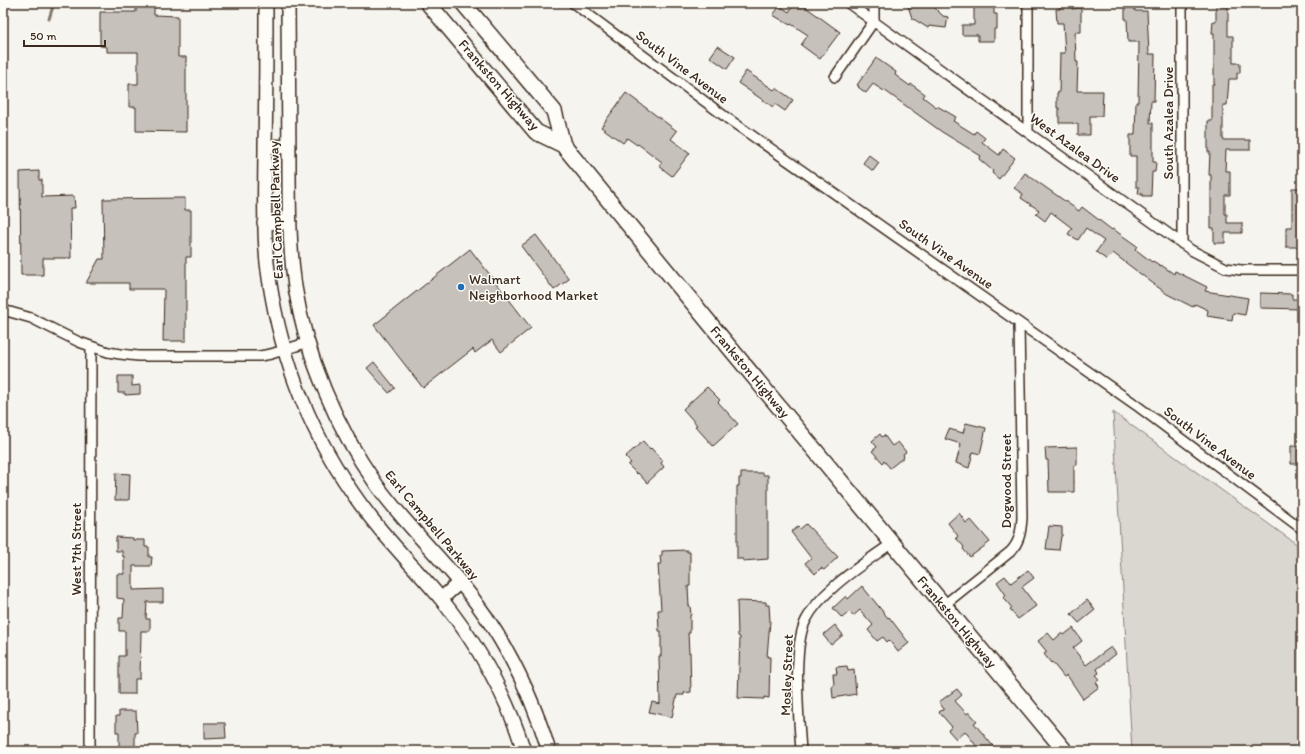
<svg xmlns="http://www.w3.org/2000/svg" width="1305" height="754" viewBox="0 0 1305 754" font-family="Itim,sans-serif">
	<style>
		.green { fill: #dad6d0; stroke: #8a8077 }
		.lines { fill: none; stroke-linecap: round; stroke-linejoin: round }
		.stream { stroke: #84786e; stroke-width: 3 }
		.building { fill: #c7c1bb; stroke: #3b2a1e }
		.street-casing { stroke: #3b2a1e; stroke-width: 12 }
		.secondary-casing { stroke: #3b2a1e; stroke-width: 16 }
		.primary-casing { stroke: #3b2a1e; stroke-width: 18 }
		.street { stroke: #fdfcf7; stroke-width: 9 }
		.secondary { stroke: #fdfcf7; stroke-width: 13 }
		.primary { stroke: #fdfcf7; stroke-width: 15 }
		.poi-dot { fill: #1f6fb2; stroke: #fdfcf7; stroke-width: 1.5 }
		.labels { text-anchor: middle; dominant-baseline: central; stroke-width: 3; stroke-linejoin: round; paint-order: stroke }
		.street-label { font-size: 14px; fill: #3b2a1e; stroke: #fdfcf7 }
		.poi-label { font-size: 14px; fill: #3b2a1e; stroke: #fdfcf7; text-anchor: start }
	</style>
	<rect width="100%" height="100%" fill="#f5f4ee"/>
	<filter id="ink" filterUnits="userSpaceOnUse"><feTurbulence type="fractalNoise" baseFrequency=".025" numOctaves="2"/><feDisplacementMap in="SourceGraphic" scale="8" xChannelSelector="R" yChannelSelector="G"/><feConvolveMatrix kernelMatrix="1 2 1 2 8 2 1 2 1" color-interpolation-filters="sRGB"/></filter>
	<g filter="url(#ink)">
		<path class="green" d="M1113,412L1302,548V751H1132Z"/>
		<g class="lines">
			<path class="stream" d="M49,19L54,3"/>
		</g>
		<path class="building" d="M795,3L801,7L803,5L840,32L820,59L801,45L808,35L791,24L790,25L773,15L780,6L789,12Z
			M907,3H933L934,7L943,16L948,17L946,28L929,26L928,28L912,18Z
			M974,3H994V14H997V29H994V41H978V35H962V25H974Z
			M1059,3H1072V9L1081,8V32H1075L1076,62H1078L1077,91H1103L1102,116H1090V135H1078V124H1073V123H1059V108H1057V93H1059L1060,53H1065L1063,23H1057L1056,9H1060Z
			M1216,3H1228V36H1233V63H1240V73H1237V79H1229L1227,105H1223V140H1250V150H1226L1225,171H1230V195H1225V214H1227V223H1242V233H1225V243H1214V228H1211V175H1209L1210,152H1208V121H1212V84H1214V33H1212L1213,21H1216Z
			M136,5H154V15L178,16V57H186V132L136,131V107H129V84H138V52H107V47L100,46V12H136Z
			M1125,8H1135V11H1147L1149,54H1155L1154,101H1151L1150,123H1153V162H1156L1155,172H1152L1151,196H1142V194H1138L1139,187H1136V156H1130V135H1135L1136,102H1138L1139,42H1128L1127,19H1125Z
			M718,46L735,57L727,69L710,57Z
			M876,58L896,72L895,75L910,86L911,84L925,94L923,97L936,107L937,106L956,117L953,121L974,134L976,131L985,138L982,142L999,155L1003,149L1015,158L999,179L992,173L993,171L979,159L981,156L942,132L884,90V91L873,84L866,93L858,87L859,86L857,85Z
			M746,71L774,90L776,88L793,100L785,111L775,104L773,107L738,83Z
			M626,93L677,131L671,139L690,153L672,176L659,166L662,162L638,144L637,145L627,138L623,143L601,127Z
			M869,155L879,163L873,171L863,163Z
			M39,171V180H42V197L74,196L75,208H70L71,258H43V275H21L20,172Z
			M1025,173L1079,211L1082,207L1112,230L1113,229L1137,246L1135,249L1152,262L1153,261L1161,266V265L1174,274L1175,271L1207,287L1205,291L1248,298L1245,315L1233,313L1232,320L1207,316L1208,310L1195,304L1193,307L1167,294L1113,253L1107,260L1096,252L1104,241L1086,228L1078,240L1068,234L1072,228L1051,212L1045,221L1036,214L1039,210L1021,198L1023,194L1014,188Z
			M1292,188H1302V247H1286V227H1292Z
			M185,198V210H191V257H186V341H163L164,289H129V283H86L99,259H104L103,199Z
			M536,235L569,279L554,290L521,246Z
			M470,249L531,328L501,352L492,340L475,353L473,349L423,388L374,325Z
			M1260,293L1292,294V299H1302V309L1260,308Z
			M374,362L395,388L389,393L367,368Z
			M118,376H132V386L140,385V394L125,395V393H118Z
			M707,387L720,400L718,402L738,424L713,446L695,426L697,425L683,409Z
			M966,423L986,428L980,454L973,452L969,468L956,463L961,444L945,439L949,429L963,433Z
			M880,434L882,437L884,435L892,446L898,442L906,452L903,454L904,457L890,468L884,461L883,463L872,451L877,447L872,441Z
			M643,441L650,449L651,448L663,461L661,463L664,467L647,483L638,473L637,474L628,465L631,463L625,457Z
			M1291,446H1302V464H1291Z
			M1077,447V465H1074V492H1049L1048,460H1046L1045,448Z
			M116,473L130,474L129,500H115Z
			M741,473H763V475H768V559L743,561V559H737V486H739V478H741Z
			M959,513L966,523L971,520L990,542L970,557L963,549L964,547L956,538L958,536L948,523Z
			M806,524L838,557L824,570L821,568L815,574L805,563L811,558L791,532L798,527L800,529Z
			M1049,526L1062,527V536H1061L1059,550L1046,549Z
			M116,537L133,538V540H145V547H149V557H152L151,566H133V590L163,589V602H147L146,619H150V631H141L140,679H135V694H119V656H125V631H119V618H123L124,599L117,598V574H124V556H122V551H116Z
			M687,550V552H690V586H688L689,606H690L691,615H690V633H688L689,653L690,652L691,692L684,693V695H677L672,717L649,712L652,702L660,704L659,656H661V631H659L658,610H661L658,564H661L660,556L662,555V551Z
			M1028,570L1034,578L1022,587L1036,606L1018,619L1010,610L1012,608L1004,598L1006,595L997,582L1005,576L1011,583Z
			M862,586L888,618L889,617L909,643L898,652L889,640L887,642L883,637L877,641L868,630L873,625L860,610L853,616L849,612L842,618L833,608L846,596L848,599Z
			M1087,600L1095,610L1079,623L1071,614Z
			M737,601L766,602V605H769L770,621L767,657H770L769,698L764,697V699L738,698L740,637L738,636Z
			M835,625L843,635L831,645L823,635Z
			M1073,628L1082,641L1073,648L1086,665L1111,647L1116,654L1097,669L1099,673L1096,675L1100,679L1096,682L1099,687L1083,699L1067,675L1064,677L1052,662L1051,663L1044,654L1047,652L1038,641L1048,633L1054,640L1062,633L1064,635Z
			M847,666L848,671L854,670L856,694L833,698L832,686L834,685L833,674H837L836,667Z
			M957,689L962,695L955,701L967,714L969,712L977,721L974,723L997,751H980L965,731L956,739L948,730L952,727L939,712L944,709L939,702Z
			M119,711H136L137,733H135V751H119V732H116V716H119Z
			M204,723H225L226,738L204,739Z"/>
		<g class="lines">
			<defs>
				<path id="street" d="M573,3L727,118L1136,405L1302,529
					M848,3L1191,250L1226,268L1241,270H1302
					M835,77L874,21V3
					M1028,131V3
					M1182,244V3
					M3,310L31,318L79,342L108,352L120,354L138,356H260L271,354L309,342
					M944,605L1010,552C1020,542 1021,531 1022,518L1019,323
					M90,751L91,346
					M801,751C799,720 792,647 806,620C821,590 865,563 892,543"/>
				<path id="secondary" d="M266,3C266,51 266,99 265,147C265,186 263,224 267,263C277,345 305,424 352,492C378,531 412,564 442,600C478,645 507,696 524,751
					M288,3C288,55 289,107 289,160C289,202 289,245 295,287C306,356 336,427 376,484C401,519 431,548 459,581C501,631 530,689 549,751
					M265,146L289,147
					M264,223L290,222
					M441,599L460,582"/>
				<path id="primary" d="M428,3L536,132L563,145L730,348L1065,751
					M463,3L554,111L563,145"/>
			</defs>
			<use href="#street" class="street-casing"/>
			<use href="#secondary" class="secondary-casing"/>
			<use href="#primary" class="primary-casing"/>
			<use href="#street" class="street"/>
			<use href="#secondary" class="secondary"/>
			<use href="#primary" class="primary"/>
		</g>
	</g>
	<circle class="poi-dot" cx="461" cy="287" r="4"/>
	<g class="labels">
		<g class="street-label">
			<text transform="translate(682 67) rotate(37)">South Vine Avenue</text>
			<text transform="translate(499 85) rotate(49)">Frankston Highway</text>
			<text transform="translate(1168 123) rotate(-90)">South Azalea Drive</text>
			<text transform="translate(1075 148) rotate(36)">West Azalea Drive</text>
			<text transform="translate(276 210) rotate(-92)">Earl Campbell Parkway</text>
			<text transform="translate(946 254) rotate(35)">South Vine Avenue</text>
			<text transform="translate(750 372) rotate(50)">Frankston Highway</text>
			<text transform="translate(1210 443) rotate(37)">South Vine Avenue</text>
			<text transform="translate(1006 481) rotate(-90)">Dogwood Street</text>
			<text transform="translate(432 525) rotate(50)">Earl Campbell Parkway</text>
			<text transform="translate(76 549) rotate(-90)">West 7th Street</text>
			<text transform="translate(957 622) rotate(50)">Frankston Highway</text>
			<text transform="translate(787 675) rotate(-88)">Mosley Street</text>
		</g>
		<g class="poi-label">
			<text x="469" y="279">Walmart<tspan x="469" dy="16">Neighborhood Market</tspan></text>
		</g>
	</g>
	<rect width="1305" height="754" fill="none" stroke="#fdfcf7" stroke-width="16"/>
	<rect x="8" y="8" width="1289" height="738" fill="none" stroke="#3b2a1e" stroke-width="1.5" filter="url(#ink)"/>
	<path d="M24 40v6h81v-6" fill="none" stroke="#3b2a1e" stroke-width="2"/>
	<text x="30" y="40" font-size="12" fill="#3b2a1e" stroke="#fdfcf7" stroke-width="3" paint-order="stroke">50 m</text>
</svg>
